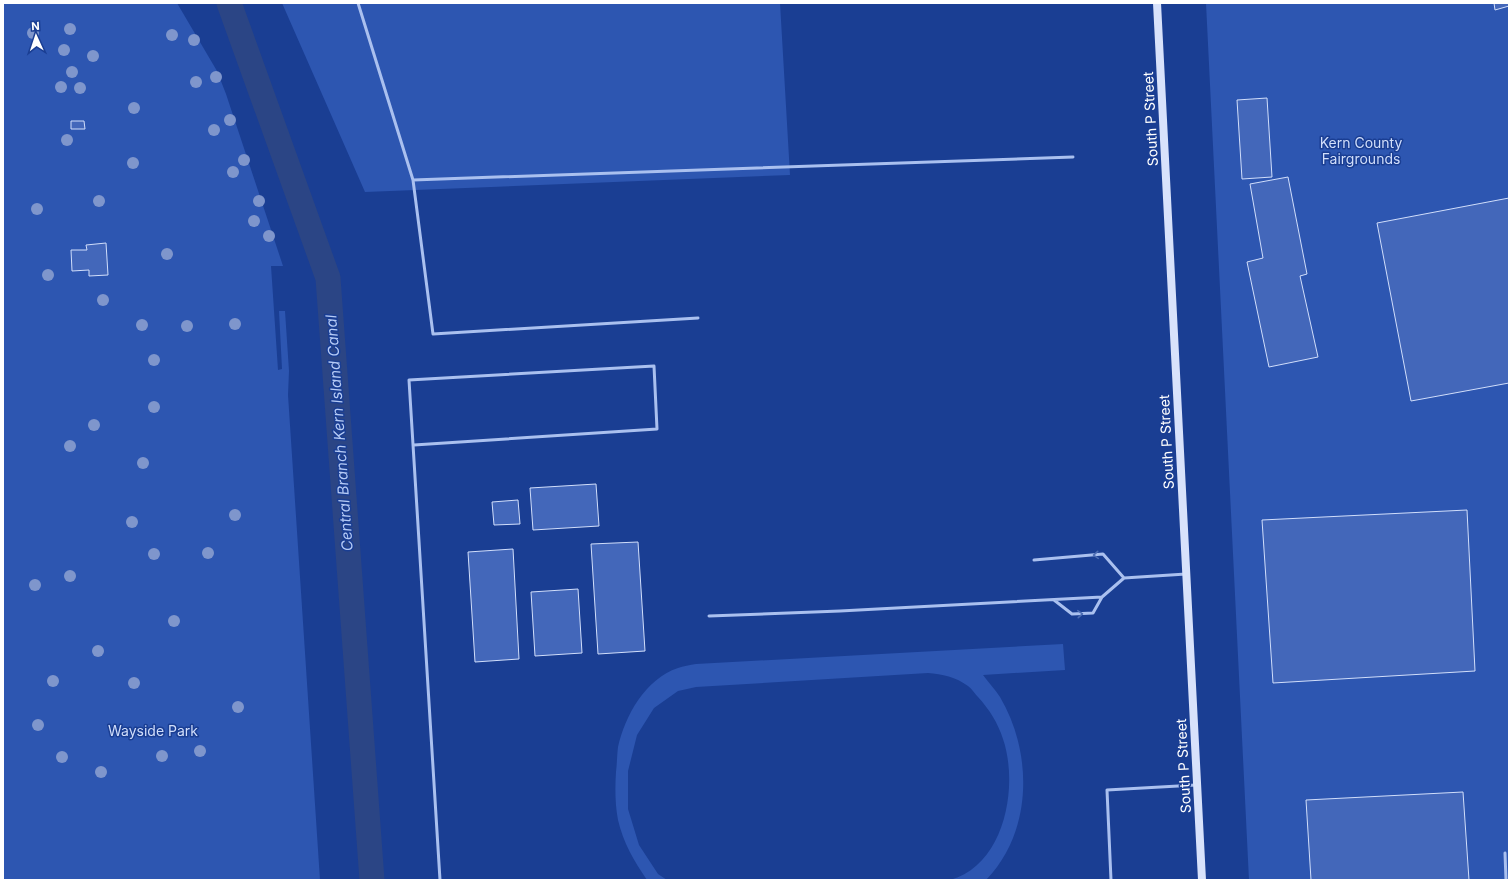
<svg xmlns="http://www.w3.org/2000/svg" width="1512" height="883" viewBox="0 0 1512 883" font-family="Inter,sans-serif">
	<style>
		.green { fill: #2d56b1 }
		.lines { fill: none; stroke-linecap: round; stroke-linejoin: round }
		.canal { stroke: #2b4585; stroke-width: 25 }
		.building { fill: #4367ba; stroke: #d1defb }
		.lane { stroke: #aac0ef; stroke-width: 3 }
		.secondary { stroke: #d8e2fb; stroke-width: 8 }
		.tree { fill: #7f96cc }
		.oneway { stroke: #4c6cb3 }
		.labels { text-anchor: middle; dominant-baseline: central; stroke-width: 3; stroke-linejoin: round; paint-order: stroke }
		.street-label { font-size: 14px; fill: #fff; stroke: #1a3e93 }
		.park-label { font-size: 14px; fill: #d1defb; stroke: #1a3e93 }
		.water-label { font-size: 15px; font-style: italic; fill: #b6cbf6; stroke: #1a3e93 }
	</style>
	<rect width="100%" height="100%" fill="#1a3e93"/>
	<path class="green" d="M3,3H177L217,71L226,94L283,266H271L278,370L282,369L279,311H285L289,371L288,395L320,880H3Z
		M282,3H780L790,175L365,192Z
		M1206,3H1509V880H1249Z
		M1063,644L1065,670L983,675C988,682 995,689 1000,697C1033,753 1033,832 986,880H950C1005,865 1019,786 1003,739C998,723 989,709 978,697C975,694 972,689 968,686C956,677 942,674 928,673L696,687L678,691L654,708L637,735L628,771V809L639,845L658,874L667,880H647C634,861 623,842 618,820C615,804 615,788 616,772C617,764 617,755 618,747C625,716 645,679 678,668C683,666 690,665 696,664Z"/>
	<g class="lines">
		<path class="canal" d="M229,3L328,278L372,880"/>
	</g>
	<path class="building" d="M1494,3H1509V6L1495,10Z
		M1267,98L1272,177L1242,179L1237,100Z
		M71,121H84L85,129H71Z
		M1288,177L1307,274L1300,276L1318,357L1269,367L1247,262L1263,258L1250,184Z
		M1509,198V383L1411,401L1377,223Z
		M106,243L108,275L89,276V270L72,271L71,250H87L86,245Z
		M596,484L599,526L533,530L530,488Z
		M518,500L520,524L494,525L492,502Z
		M1467,510L1475,671L1273,683L1262,520Z
		M638,542L645,651L598,654L591,544Z
		M513,549L519,659L475,662L468,552Z
		M578,589L582,653L535,656L531,592Z
		M1463,792L1469,880H1311L1306,800Z"/>
	<g class="lines">
		<path class="lane" d="M358,3L413,180L433,334L698,318
			M413,180L1073,157
			M414,445L657,429L654,366L409,380L440,880
			M1034,560L1103,554L1124,578
			M1054,600L1072,614L1093,613L1102,597L1124,578L1186,574
			M709,616L840,611L1102,597
			M1505,853L1506,880
			M1111,880L1107,790L1196,785"/>
		<path class="secondary" d="M1157,3L1202,880"/>
	</g>
	<g class="tree">
		<circle cx="70" cy="29" r="6"/>
		<circle cx="33" cy="33" r="6"/>
		<circle cx="172" cy="35" r="6"/>
		<circle cx="194" cy="40" r="6"/>
		<circle cx="64" cy="50" r="6"/>
		<circle cx="93" cy="56" r="6"/>
		<circle cx="72" cy="72" r="6"/>
		<circle cx="216" cy="77" r="6"/>
		<circle cx="196" cy="82" r="6"/>
		<circle cx="61" cy="87" r="6"/>
		<circle cx="80" cy="88" r="6"/>
		<circle cx="134" cy="108" r="6"/>
		<circle cx="230" cy="120" r="6"/>
		<circle cx="214" cy="130" r="6"/>
		<circle cx="67" cy="140" r="6"/>
		<circle cx="244" cy="160" r="6"/>
		<circle cx="133" cy="163" r="6"/>
		<circle cx="233" cy="172" r="6"/>
		<circle cx="99" cy="201" r="6"/>
		<circle cx="259" cy="201" r="6"/>
		<circle cx="37" cy="209" r="6"/>
		<circle cx="254" cy="221" r="6"/>
		<circle cx="269" cy="236" r="6"/>
		<circle cx="167" cy="254" r="6"/>
		<circle cx="48" cy="275" r="6"/>
		<circle cx="103" cy="300" r="6"/>
		<circle cx="235" cy="324" r="6"/>
		<circle cx="142" cy="325" r="6"/>
		<circle cx="187" cy="326" r="6"/>
		<circle cx="154" cy="360" r="6"/>
		<circle cx="154" cy="407" r="6"/>
		<circle cx="94" cy="425" r="6"/>
		<circle cx="70" cy="446" r="6"/>
		<circle cx="143" cy="463" r="6"/>
		<circle cx="235" cy="515" r="6"/>
		<circle cx="132" cy="522" r="6"/>
		<circle cx="208" cy="553" r="6"/>
		<circle cx="154" cy="554" r="6"/>
		<circle cx="70" cy="576" r="6"/>
		<circle cx="35" cy="585" r="6"/>
		<circle cx="174" cy="621" r="6"/>
		<circle cx="98" cy="651" r="6"/>
		<circle cx="53" cy="681" r="6"/>
		<circle cx="134" cy="683" r="6"/>
		<circle cx="238" cy="707" r="6"/>
		<circle cx="38" cy="725" r="6"/>
		<circle cx="200" cy="751" r="6"/>
		<circle cx="162" cy="756" r="6"/>
		<circle cx="62" cy="757" r="6"/>
		<circle cx="101" cy="772" r="6"/>
	</g>
	<defs><path id="oneway-chevron" d="M-2-3.5L2.5 0L-2 3.5" fill="none" stroke-width="1.6" stroke-linecap="round" stroke-linejoin="round"/></defs>
	<g class="oneway">
		<use href="#oneway-chevron" transform="translate(1096 555) rotate(176)"/>
		<use href="#oneway-chevron" transform="translate(1080 614) rotate(-4)"/>
	</g>
	<g class="labels">
		<g class="street-label">
			<text transform="translate(1150 119) rotate(-93)">South P Street</text>
			<text transform="translate(1166 442) rotate(-93)">South P Street</text>
			<text transform="translate(1183 766) rotate(-93)">South P Street</text>
		</g>
		<g class="park-label">
			<text x="1361" y="142">Kern County<tspan x="1361" dy="16">Fairgrounds</tspan></text>
			<text x="153" y="730">Wayside Park</text>
		</g>
		<g class="water-label">
			<text transform="translate(339 433) rotate(-94)">Central Branch Kern Island Canal</text>
		</g>
	</g>
	<rect width="1512" height="883" fill="none" stroke="#ffffff" stroke-width="8"/>
	<g transform="translate(36 36) rotate(357)" stroke="#1a3e93" stroke-width="3" paint-order="stroke">
	<path d="M0-3L7 15L0 10L-7 15Z" fill="#ffffff"/>
	<text y="-6" font-size="11" font-weight="bold" text-anchor="middle" fill="#ffffff">N</text>
	</g>
</svg>
